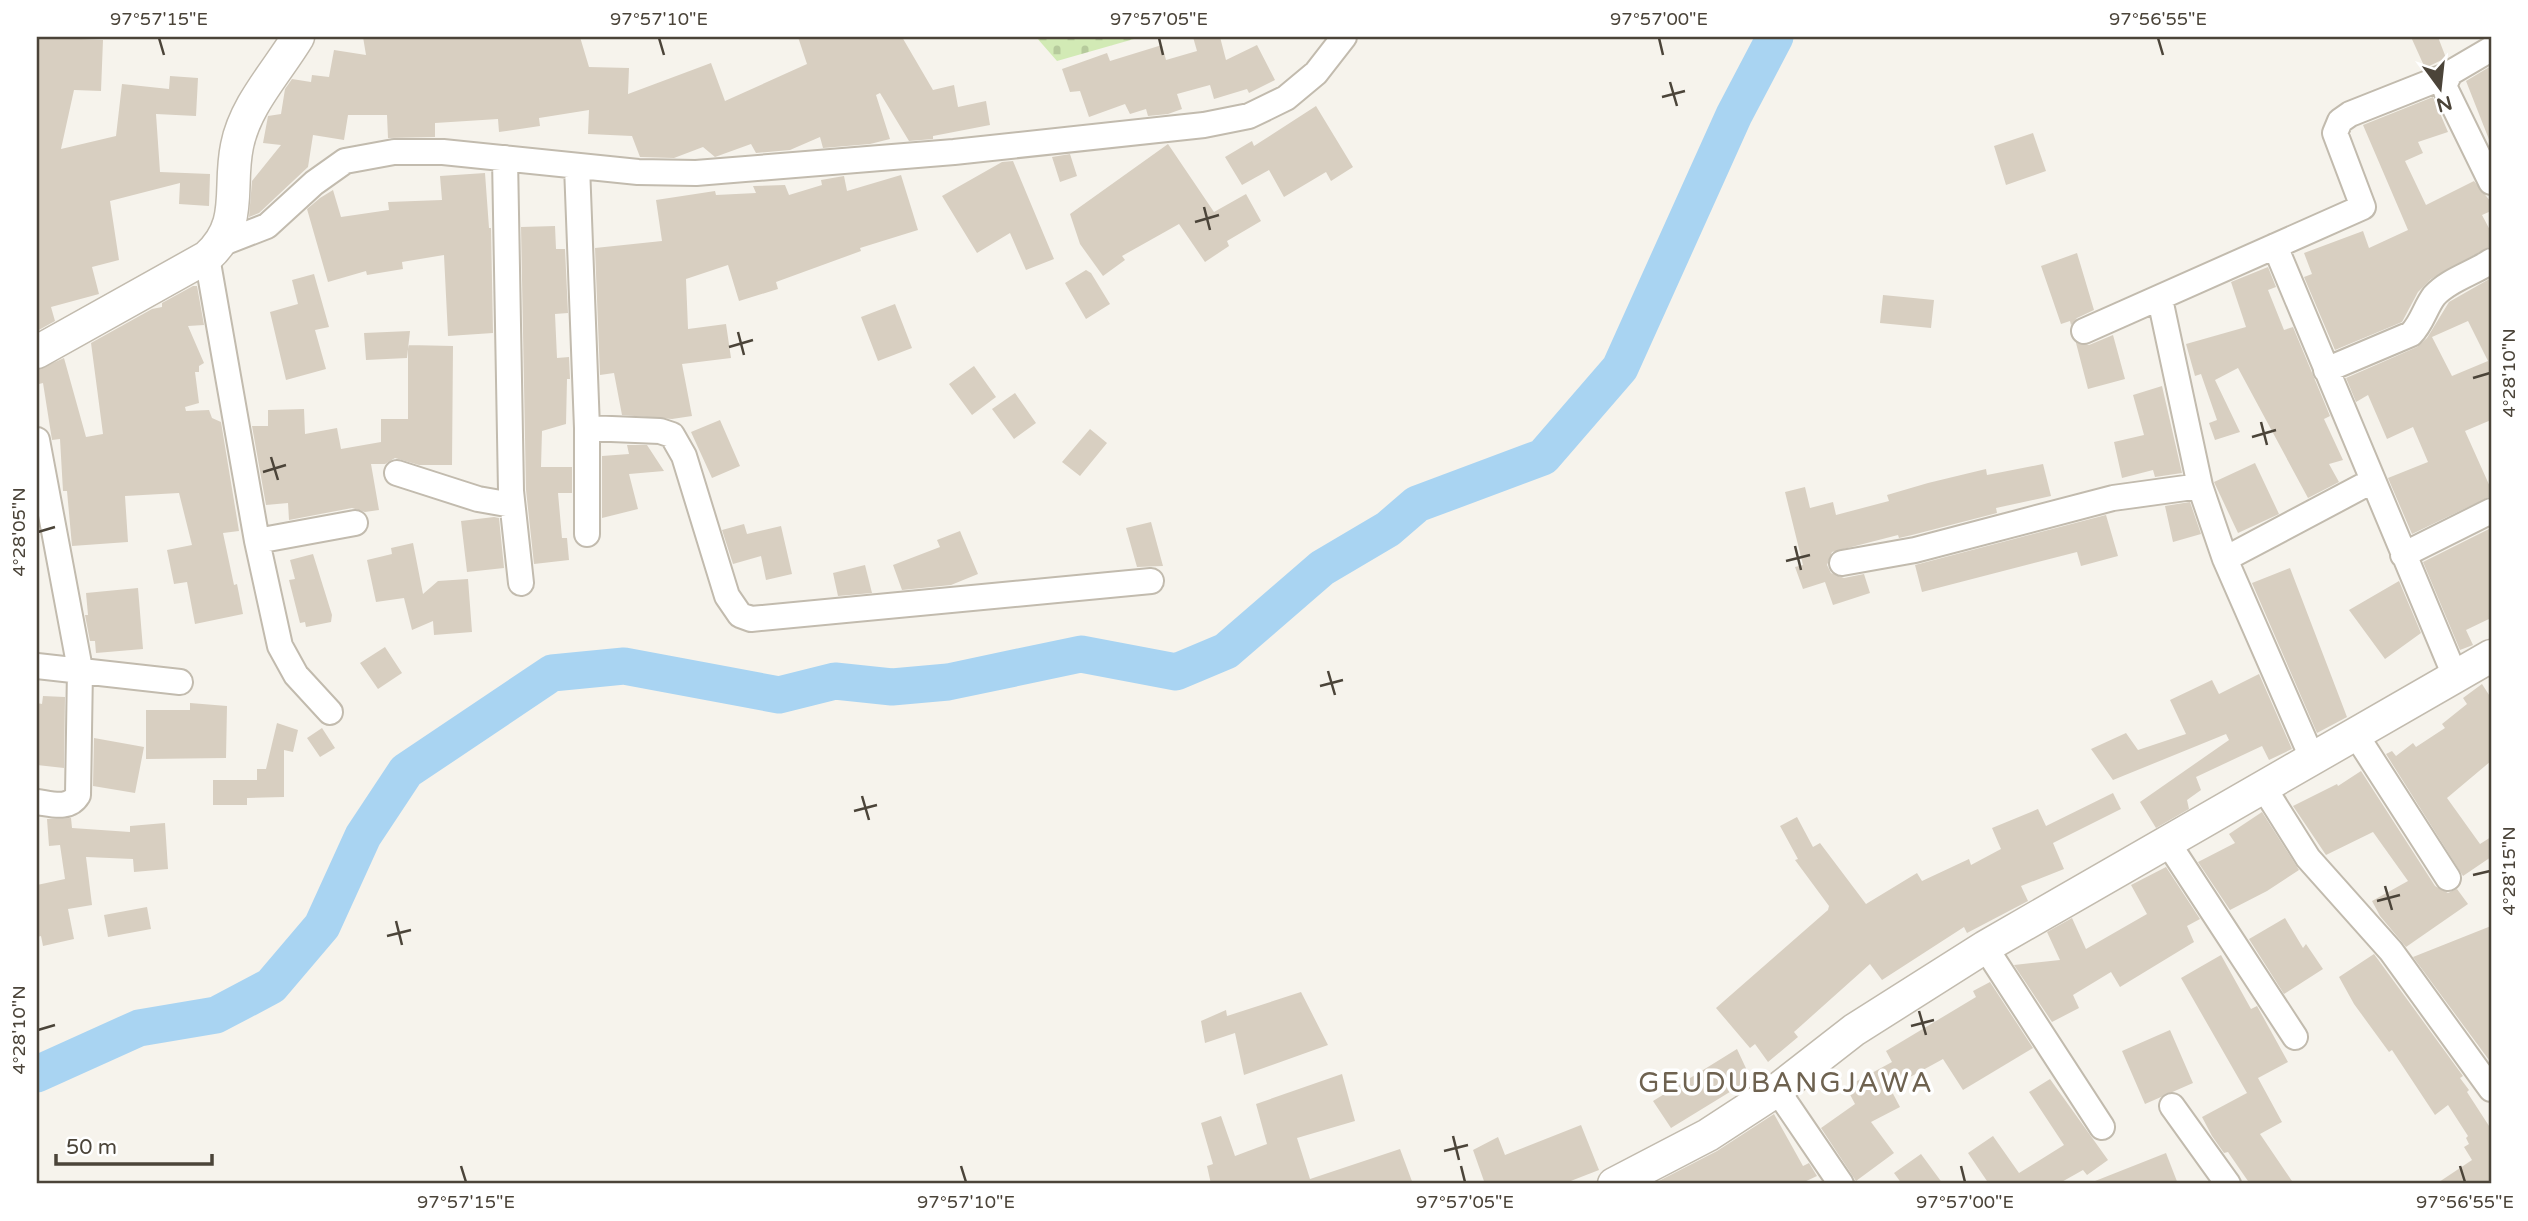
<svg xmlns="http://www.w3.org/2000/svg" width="2528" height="1221" viewBox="0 0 2528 1221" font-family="'Varela Round',sans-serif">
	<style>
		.cemetery { fill: url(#cemetery-stones) }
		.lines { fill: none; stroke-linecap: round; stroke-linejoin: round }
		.river { stroke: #a9d4f2; stroke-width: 37 }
		.building { fill: #d8cfc1; fill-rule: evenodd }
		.minor-casing { stroke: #c2bbae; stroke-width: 28 }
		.tertiary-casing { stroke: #c2bbae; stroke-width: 35 }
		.minor { stroke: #fff; stroke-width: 24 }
		.tertiary { stroke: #fff; stroke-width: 32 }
		.ticks { fill: none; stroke: #4b4439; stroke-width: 2.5 }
		.labels { text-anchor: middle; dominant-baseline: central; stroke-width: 7; stroke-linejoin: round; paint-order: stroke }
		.quarter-label { font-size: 28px; letter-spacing: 2px; fill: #6e6250; stroke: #fff }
		.neatline { fill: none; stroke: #4b4439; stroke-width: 2.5 }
		.ticks-label { font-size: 18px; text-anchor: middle; fill: #4b4439 }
	</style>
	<defs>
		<pattern id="cemetery-stones" width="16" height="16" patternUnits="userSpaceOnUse" patternTransform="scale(1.75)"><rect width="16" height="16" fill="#d2eab5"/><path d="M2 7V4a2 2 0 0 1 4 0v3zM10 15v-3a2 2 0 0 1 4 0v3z" fill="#b6ca9c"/></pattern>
	</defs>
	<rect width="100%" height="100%" fill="#f6f3ec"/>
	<path class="cemetery" d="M1036,37H1141L1057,61Z"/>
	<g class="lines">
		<path class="river" d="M37,1074L139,1028L216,1015L271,986L322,926L363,836L406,771L552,673L624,666L779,695L835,681L892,687L948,682L1081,654L1176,672L1226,651L1322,568L1388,529L1417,504L1543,457L1620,368L1734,115L1775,37"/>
	</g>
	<path class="building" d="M37,37L103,40L101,91L74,90L61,149L116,136L122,84L169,89L170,76L198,78L196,116L156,114L160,172L210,174L209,206L179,204L180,183L110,201L119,260L92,267L99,294L51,307L55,321L37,331Z
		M363,37H580L589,67L629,68L628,94L711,63L725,101L807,64L798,37H902L933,90L954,85L958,107L986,101L990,125L933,136V139L909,141L880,93L876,95L890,139L870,144L823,148L820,137L790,150L756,153L751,144L715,157L703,147L674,158L640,157L632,136L588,134L589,110L539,118L540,126L499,132L498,119L435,123V137L388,138L387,115H348L344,140L313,135L308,167L259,213L249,217L252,181L281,145L263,143L268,116L281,114L285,89L292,79L311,82L312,75L329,77L334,50L366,55Z
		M1193,37H1220L1226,60L1257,45L1275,80L1249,93L1247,89L1214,99L1210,85L1177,94L1182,109L1168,114L1148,116L1146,109L1130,114L1125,104L1089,117L1080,91L1070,92L1062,69L1107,53L1110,61L1162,45L1166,60L1197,51Z
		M2411,37H2438L2446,58L2425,68Z
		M2491,66V142H2490L2466,81Z
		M2433,97L2448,132L2418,142L2423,153L2405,161L2426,205L2474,181L2491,202V211L2482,215L2491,232V246L2431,279L2418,292L2402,322L2335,350L2304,277L2312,274L2304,253L2363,231L2369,248L2408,230L2363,125Z
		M1316,106L1353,167L1331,181L1326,172L1284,197L1269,170L1242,185L1225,157L1252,141L1254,146Z
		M2033,133L2046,171L2006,185L1994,146Z
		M1168,144L1214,212L1246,194L1261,221L1227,241L1229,246L1205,262L1179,224L1122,256L1125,260L1103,276L1080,244L1070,214Z
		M1070,154L1077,176L1060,182L1052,157Z
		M1013,161L1054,259L1026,270L1010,233L977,253L942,196L1002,162Z
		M485,173L489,228H491L493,333L448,336L444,255L402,262L403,269L367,275L366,271L328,282L307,209L320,198L333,190L341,217L389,210L388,202L442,200L440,176Z
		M901,175L918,230L860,248L861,251L776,282L778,289L739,301L728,265L686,279L688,329L726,324L731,358L682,364L692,416L672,419L622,415L614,373L600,375L595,248L662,241L656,200L715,191L716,195L756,193L753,186L785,185L789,195L822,185L821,180L844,176L847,191Z
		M555,226L556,249H565L568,313L555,314L557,358L569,357L570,379H567L566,424L542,431L541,467H572V493H558L562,538H567L569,560L534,564L526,490L521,227Z
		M2077,253L2094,310L2077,318L2071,325L2070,321L2061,324L2041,266Z
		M2268,267L2276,287L2268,290L2284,330L2293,327L2330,416L2324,419L2343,460L2329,464L2339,482L2308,498L2238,368L2215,380L2240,432L2215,440L2209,423L2217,420L2201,374L2195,376L2186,344L2246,327L2231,282Z
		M1086,270L1091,273L1110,304L1086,319L1065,283Z
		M314,274L329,327L315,330L326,369L286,380L270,312L298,304L292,280Z
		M2491,278V420L2465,431L2491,489V496L2412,534L2388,478L2428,462L2413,427L2387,439L2368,395L2356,402L2346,378L2417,347L2427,338L2449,302ZM2468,321L2488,361L2452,376L2432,337Z
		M193,286H197L204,325L188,326L204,363L199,366V372H195L199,403L185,407L186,411L209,410L212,418L221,422L239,531L223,533L234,585L237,584L243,614L195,624L187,582L174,584L167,550L192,545L179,493L125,496L128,542L72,546L67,491H63L60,439L52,440L43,383L39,384L37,370L64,358L86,437L103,434L91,343L152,309L162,307V303Z
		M1883,295L1934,300L1931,328L1880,323Z
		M895,304L912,348L878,361L861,317Z
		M410,331L407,358L366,360L364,333Z
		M2113,335L2125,379L2088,389L2076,343L2089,345Z
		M408,345L453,346L452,465H419L395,458L385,464H371L379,510L365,512L352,508L289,520L288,503L266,505L252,426H268V410L304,409L305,434L337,428L341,449L381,442V419H408Z
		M974,366L996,397L972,415L949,384Z
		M2162,386L2182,473L2155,477L2153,470L2122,478L2114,442L2144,435L2133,395Z
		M1015,393L1036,423L1014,439L992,409Z
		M720,420L740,466L712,478L691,432Z
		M1090,429L1107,443L1080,476L1062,462Z
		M627,445H647L664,471L629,474L638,509L602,518V456L629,454Z
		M2255,463L2279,514L2238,533L2214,482Z
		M2043,464L2051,496L1996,508L1997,513L1912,535L1899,538L1898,535L1832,552L1827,565L1831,573L1844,578L1864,574L1870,593L1833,605L1825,582L1803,589L1795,567L1803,565L1785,492L1805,487L1810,508L1833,502L1836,515L1889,501L1887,495L1928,483L1986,469L1987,475Z
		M2190,502L2201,534L2173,542L2165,506Z
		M2106,515L2118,556L2081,566L2077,552L1922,592L1915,565Z
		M494,517L499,518L504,568L467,572L461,521Z
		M1151,522L1163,566L1137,567L1126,528Z
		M744,524L747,534L781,526L792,574L766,580L761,556L733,564L722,530Z
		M2491,528V618L2466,630L2473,645L2460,650L2423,562Z
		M960,531L978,574L951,585L902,590L893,565L940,547L937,540Z
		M413,543L423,594L438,581L468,579L472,632L434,635L433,621L412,630L404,598L376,602L367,560L392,554L391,548Z
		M313,554L332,615L331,622L306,627L305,622L300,623L289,580L295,579L290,560Z
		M865,565L872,593L838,596L833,573Z
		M2290,568L2347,717L2317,733L2252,583Z
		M2399,581L2421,633L2385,659L2349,610Z
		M138,588L143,649L96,653L95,641H90L85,615H88L86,593Z
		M385,647L402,673L378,689L360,663Z
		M2259,674L2292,749L2269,760L2262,746L2196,777L2201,790L2187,800L2189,809L2156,828L2140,802L2229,740L2226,734L2113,780L2091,749L2126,733L2138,750L2186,734L2170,700L2212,680L2219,694Z
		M2482,684L2491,698V761L2447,798L2480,844L2491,837V857L2463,876L2386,754L2392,751L2396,756L2413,743L2416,747L2445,728L2442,724L2467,704L2463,698Z
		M43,696L65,697L64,768L37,765V703L42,704Z
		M190,703L227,706L226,758L146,759V710H190Z
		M277,723L298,730L293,752L284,750V797L247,798V805H213V780H257V769H266Z
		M322,728L335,748L320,757L307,738Z
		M94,738L144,747L135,793L93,786Z
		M2361,771L2435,886L2448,893L2457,889L2468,904L2406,947L2380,916L2372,901L2408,881L2373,832L2326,855L2293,806L2337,784L2338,786Z
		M2113,793L2121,809L2053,843L2064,869L2021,886L2028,901L1967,933L1964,927L1882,980L1870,964L1794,1032L1798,1037L1768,1062L1755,1044L1750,1048L1716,1008L1828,910L1829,906L1795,860L1798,859L1780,826L1797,817L1813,847L1820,843L1866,904L1917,873L1922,881L1969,859L1971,865L2001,849L1992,828L2038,809L2046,826Z
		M2262,812L2299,870L2267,891L2230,910L2198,862L2235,843L2229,834Z
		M71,818L72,828L130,832V826L165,823L168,869L134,872L133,859L86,857L92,905L68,909L74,939L43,946L41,936L37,937V885L65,879L60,845L49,846L47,819Z
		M2166,867L2200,919L2187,926L2194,942L2120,987L2111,972L2073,995L2079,1008L2052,1022L2014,965L2060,960L2047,932L2072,918L2086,949L2147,914L2131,885Z
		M147,907L151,929L108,937L104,915Z
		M2285,918L2303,948L2306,944L2323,969L2284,994L2249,939Z
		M2491,926V1059L2489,1060L2413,957Z
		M2374,954L2463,1076L2460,1078L2469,1090L2467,1092L2491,1129V1184H2436L2472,1160L2464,1147L2469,1144L2466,1138L2468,1136L2448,1105L2435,1115L2392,1050L2389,1052L2354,1004L2339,977Z
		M2221,955L2251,1009L2257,1006L2288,1062L2258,1078L2282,1122L2260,1134L2294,1184H2250L2228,1152L2224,1153L2212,1136L2202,1117L2247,1093L2181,978Z
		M1990,982L2033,1048L1963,1090L1943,1059L1890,1088L1900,1107L1871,1122L1894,1153L1856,1181L1821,1128L1855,1104L1846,1087L1892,1062L1886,1051L1976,997L1973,991Z
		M1301,992L1328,1045L1244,1075L1235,1033L1205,1043L1201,1021L1226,1010L1227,1016Z
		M2170,1030L2193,1083L2145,1104L2122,1051Z
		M1737,1049L1751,1079L1671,1128L1653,1101Z
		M1342,1074L1355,1121L1297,1138L1310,1179L1400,1149L1413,1184H1211L1207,1166L1213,1164L1201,1123L1221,1116L1235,1156L1267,1144L1256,1104Z
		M2050,1079L2108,1160L2087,1175L2083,1170L2058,1184H1989L1968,1153L1993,1136L2019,1173L2064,1145L2029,1092Z
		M1774,1114L1803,1166L1809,1163L1817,1176L1800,1184H1653L1717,1151Z
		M1581,1125L1599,1170L1563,1184H1485L1473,1150L1498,1137L1505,1155Z
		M2166,1153L2178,1184H2090V1183Z
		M1921,1154L1943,1184H1902L1894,1173Z"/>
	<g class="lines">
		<defs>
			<path id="minor" d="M2491,49L2450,73L2444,86L2491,182
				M505,158L511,491L521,583
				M577,166L587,428V534
				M223,243L267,226L314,183L345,161L394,152H443L638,172L696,173L954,152L1204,125L1249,116L1286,98L1316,73L1344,37
				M2275,246L2455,676
				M207,257L257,541L280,646L296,675L330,712
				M2160,299L2200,486L2225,559L2313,760
				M2084,331L2363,207L2335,133L2340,121L2350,114L2446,76
				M2326,370L2411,334C2422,323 2425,308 2434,296C2448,280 2474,273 2491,261
				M587,428L660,431L672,435L684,456L727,596L740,615L751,619L1151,581
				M37,440L80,669L78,795C69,810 52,804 37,802
				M397,473L478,499L512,505
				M257,541L355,523
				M2403,555L2491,511
				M2225,559L2372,481
				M1842,563L1915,550L2113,498L2200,486
				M37,666L180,682
				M2356,735L2448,878
				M2264,788L2308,858L2391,951L2491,1089
				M2168,843L2295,1037
				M1985,947L2102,1127
				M1777,1090L1841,1184
				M2172,1106L2228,1184"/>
			<path id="tertiary" d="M37,352L207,257C244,224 228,189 237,146C245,105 277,72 298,37
				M1614,1184L1708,1135L1777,1090L1854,1030L1985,947L2491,656"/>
		</defs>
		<use href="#minor" class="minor-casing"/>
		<use href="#tertiary" class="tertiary-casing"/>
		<use href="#minor" class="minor"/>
		<use href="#tertiary" class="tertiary"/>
	</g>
	<path class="ticks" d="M159,38L164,55M659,38L664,55M1159,38L1163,55M1659,38L1663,55M2158,38L2163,55M1670,82L1677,106M1662,97L1685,91M1204,207L1210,230M1195,222L1219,215M738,332L744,355M729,347L753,340M2473,378L2490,373M2261,422L2267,445M2252,437L2276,430M271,457L278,480M263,472L286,465M38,532L55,527M1795,546L1801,570M1786,561L1810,555M1328,671L1335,695M1320,686L1343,680M862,796L869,820M854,811L877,805M2473,875L2490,871M2385,886L2392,910M2377,901L2400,895M396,921L402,945M387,936L411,930M1919,1011L1926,1035M1911,1026L1934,1020M38,1030L55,1025M1453,1136L1459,1160M1444,1151L1468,1145M461,1166L466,1182M961,1166L966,1182M1461,1166L1465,1182M1961,1166L1965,1182M2460,1166L2465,1182"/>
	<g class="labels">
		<g class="quarter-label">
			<text x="1786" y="1083">GEUDUBANGJAWA</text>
		</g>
	</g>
	<rect width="2528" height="1221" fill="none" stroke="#ffffff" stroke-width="77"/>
	<g transform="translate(2440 88) rotate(165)" stroke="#ffffff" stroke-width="5" paint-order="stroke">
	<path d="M0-5L12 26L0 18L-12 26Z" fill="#4b4439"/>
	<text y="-10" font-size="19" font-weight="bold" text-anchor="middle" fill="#4b4439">N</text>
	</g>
	<path d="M56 1154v10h156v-10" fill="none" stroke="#4b4439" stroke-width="3.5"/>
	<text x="66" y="1154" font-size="21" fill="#4b4439" stroke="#ffffff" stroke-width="5" paint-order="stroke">50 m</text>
	<rect x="38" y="38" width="2452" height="1144" class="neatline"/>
	<g class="ticks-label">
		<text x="159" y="25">97°57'15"E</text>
		<text x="659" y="25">97°57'10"E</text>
		<text x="1159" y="25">97°57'05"E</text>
		<text x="1659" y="25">97°57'00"E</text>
		<text x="2158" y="25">97°56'55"E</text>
		<text transform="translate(2509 373) rotate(-90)" y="6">4°28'10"N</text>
		<text transform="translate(19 532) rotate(-90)" y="6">4°28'05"N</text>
		<text transform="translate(2509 871) rotate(-90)" y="6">4°28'15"N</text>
		<text transform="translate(19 1030) rotate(-90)" y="6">4°28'10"N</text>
		<text x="466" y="1208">97°57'15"E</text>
		<text x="966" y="1208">97°57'10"E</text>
		<text x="1465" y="1208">97°57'05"E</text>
		<text x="1965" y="1208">97°57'00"E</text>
		<text x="2465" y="1208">97°56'55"E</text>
	</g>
</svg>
